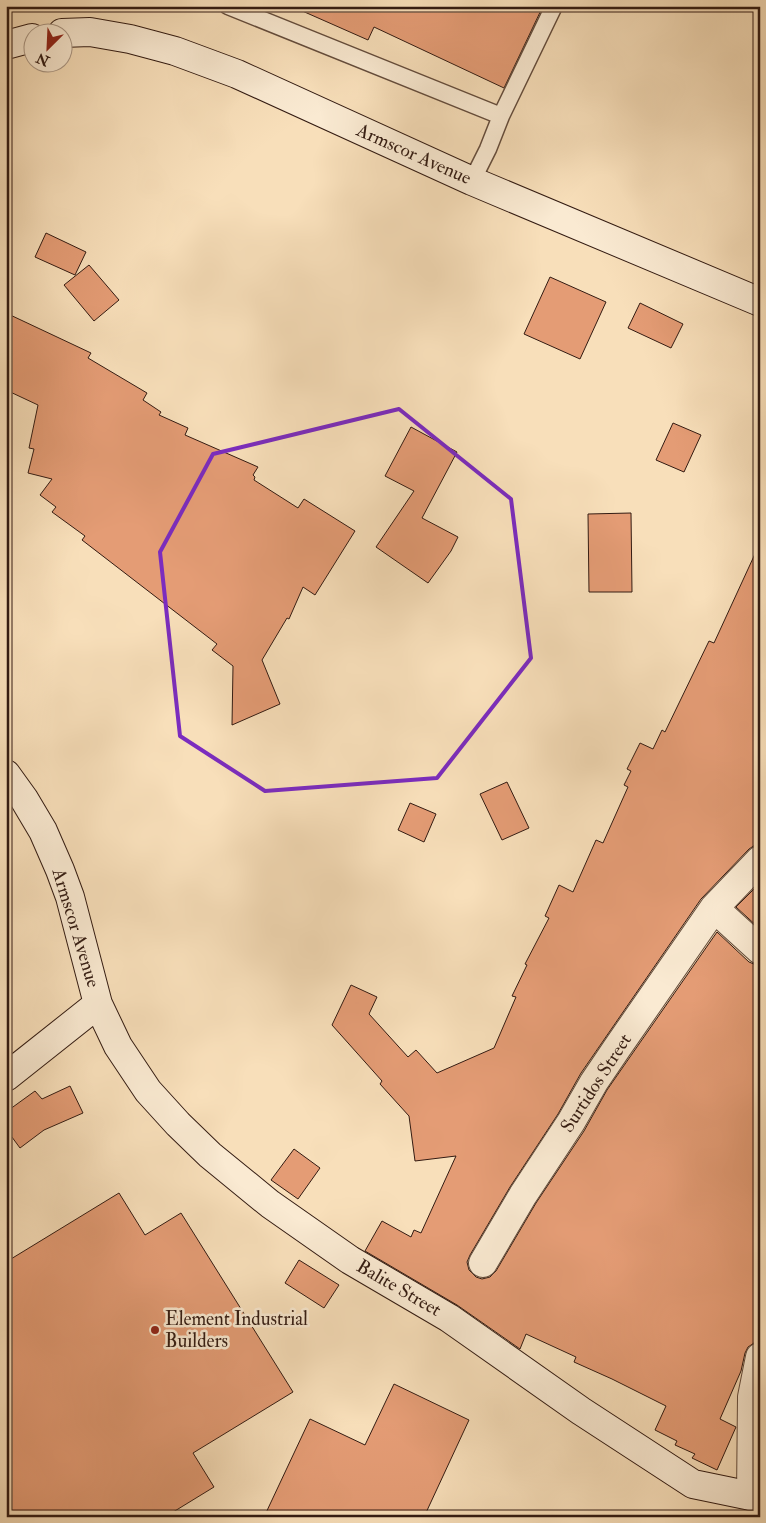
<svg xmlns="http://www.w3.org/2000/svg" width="766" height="1523" viewBox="0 0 766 1523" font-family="'IM FELL Double Pica',serif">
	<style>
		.building { fill: #e49c75; stroke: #331b12 }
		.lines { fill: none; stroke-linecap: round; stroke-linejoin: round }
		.lane-casing { stroke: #644c3c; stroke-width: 19 }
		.street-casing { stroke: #644c3c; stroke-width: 30 }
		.secondary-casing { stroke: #331b12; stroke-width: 30 }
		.lane { stroke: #faead2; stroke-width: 16 }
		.street { stroke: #faead2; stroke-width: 28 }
		.secondary { stroke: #faead2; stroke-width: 28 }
		.marked { fill: none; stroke: #7b2cbf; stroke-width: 4; stroke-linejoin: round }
		.poi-dot { fill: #8f2418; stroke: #faead2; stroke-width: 2 }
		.labels { text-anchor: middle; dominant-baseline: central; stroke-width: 5; stroke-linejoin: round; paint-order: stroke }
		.street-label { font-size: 19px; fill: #331b12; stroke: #faead2 }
		.poi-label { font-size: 19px; fill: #331b12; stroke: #faead2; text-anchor: start }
	</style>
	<rect width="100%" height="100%" fill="#f8dfba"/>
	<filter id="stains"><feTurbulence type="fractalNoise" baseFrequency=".004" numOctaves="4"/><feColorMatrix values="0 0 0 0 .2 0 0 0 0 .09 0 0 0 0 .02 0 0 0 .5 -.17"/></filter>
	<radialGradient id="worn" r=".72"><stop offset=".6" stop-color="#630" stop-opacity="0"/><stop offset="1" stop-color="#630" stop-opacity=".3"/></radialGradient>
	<path class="building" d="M291,6H543L504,88L374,27L368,40Z
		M46,233L86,252L75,275L35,257Z
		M89,265L119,300L94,321L64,285Z
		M550,277L606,302L580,359L524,334Z
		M640,303L683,324L671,348L628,328Z
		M6,313L91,353L88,358L147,393L143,400L161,412L159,415L188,428L185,435L258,467L253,475L255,477L254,480L298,508L304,499L355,531L315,595L303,587L289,619L287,618L262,660L280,704L232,725L233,666L212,650L217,644L82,540L85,536L52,512L56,507L40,495L52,479L28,473L34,449L29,448L38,405L6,390Z
		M673,423L701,435L684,472L656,460Z
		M411,427L457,452L422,518L458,537L451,551L428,583L376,547L414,491L385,476Z
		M631,513L632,592H589L588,514Z
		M760,543V845H755L749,849L701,899L581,1073L558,1114L510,1187L470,1255L467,1262L469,1270L476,1277L482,1279L490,1277L496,1271L536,1203L584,1131L607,1090L717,932L749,962L756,965H760V1329L754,1343L748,1347L745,1353L741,1371L720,1419L736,1427L717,1470L692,1458L695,1454L675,1445L677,1441L655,1430L666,1406L612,1379L574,1362L576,1357L526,1334L520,1349L457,1305L365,1251L382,1221L411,1237L414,1230L421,1233L456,1156L415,1161L409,1116L380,1084L382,1081L332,1025L351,985L377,997L369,1014L408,1057L416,1050L437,1073L494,1048L516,997L512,996L527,965L525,964L549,918L545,916L559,885L573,892L596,840L603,843L628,787L624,785L631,771L627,769L640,743L653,749L662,730L665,732L709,641L714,643Z
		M507,782L529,828L502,840L480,794Z
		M410,803L436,814L424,842L398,830Z
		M760,883V929L736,907Z
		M70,1086L83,1113L44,1130L20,1148L6,1129V1112L35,1091L42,1099Z
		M294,1149L320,1168L298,1199L271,1180Z
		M119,1193L145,1235L181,1213L293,1392L193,1453L214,1487L165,1517H6V1262Z
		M299,1260L339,1285L324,1308L285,1283Z
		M394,1384L469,1420L424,1517H264L310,1419L365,1445Z"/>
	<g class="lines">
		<defs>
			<path id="lane" d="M228,6L501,116
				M472,181L488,149L501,116L554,6"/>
			<path id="street" d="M714,908L760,950
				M483,1263L523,1195L571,1122L594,1082L617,1048L714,908L760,860
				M751,1496L752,1397L760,1357"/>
			<path id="secondary" d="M62,33L90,32L130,39L175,51L237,74L472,181L760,302
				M6,45L32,38
				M6,774L24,799L43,831L60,870L70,897L98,1004L118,1046L148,1091L178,1124L210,1155L270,1204L350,1260L449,1318L581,1411L693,1484L751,1496L760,1495
				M6,1077L98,1004"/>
		</defs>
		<use href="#lane" class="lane-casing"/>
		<use href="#street" class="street-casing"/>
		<use href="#secondary" class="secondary-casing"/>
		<use href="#lane" class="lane"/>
		<use href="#street" class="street"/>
		<use href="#secondary" class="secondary"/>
	</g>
	<path class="marked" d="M399,409L511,499L531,658L437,778L265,791L180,736L160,552L213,454Z"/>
	<circle class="poi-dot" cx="155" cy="1330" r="5"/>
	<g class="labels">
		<g class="street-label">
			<text transform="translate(414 154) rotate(24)">Armscor Avenue</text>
			<text transform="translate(76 928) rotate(73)">Armscor Avenue</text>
			<text transform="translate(596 1083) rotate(-57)">Surtidos Street</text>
			<text transform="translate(399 1288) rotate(30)">Balite Street</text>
		</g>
		<g class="poi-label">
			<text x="165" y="1319">Element Industrial<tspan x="165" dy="22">Builders</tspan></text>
		</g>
	</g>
	<rect width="766" height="1523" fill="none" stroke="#f8dfba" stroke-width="25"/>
	<rect x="8" y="8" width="751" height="1508" fill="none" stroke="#331b12" stroke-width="2.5"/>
	<rect x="12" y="12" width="741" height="1498" fill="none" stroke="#331b12"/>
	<g transform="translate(48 48) rotate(204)"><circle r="24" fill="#faead2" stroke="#aa9785"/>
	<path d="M0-4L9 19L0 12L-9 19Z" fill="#8f2418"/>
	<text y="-8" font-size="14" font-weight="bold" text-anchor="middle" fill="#331b12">N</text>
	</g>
	<rect width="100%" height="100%" filter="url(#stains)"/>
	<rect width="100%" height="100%" fill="url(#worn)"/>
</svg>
